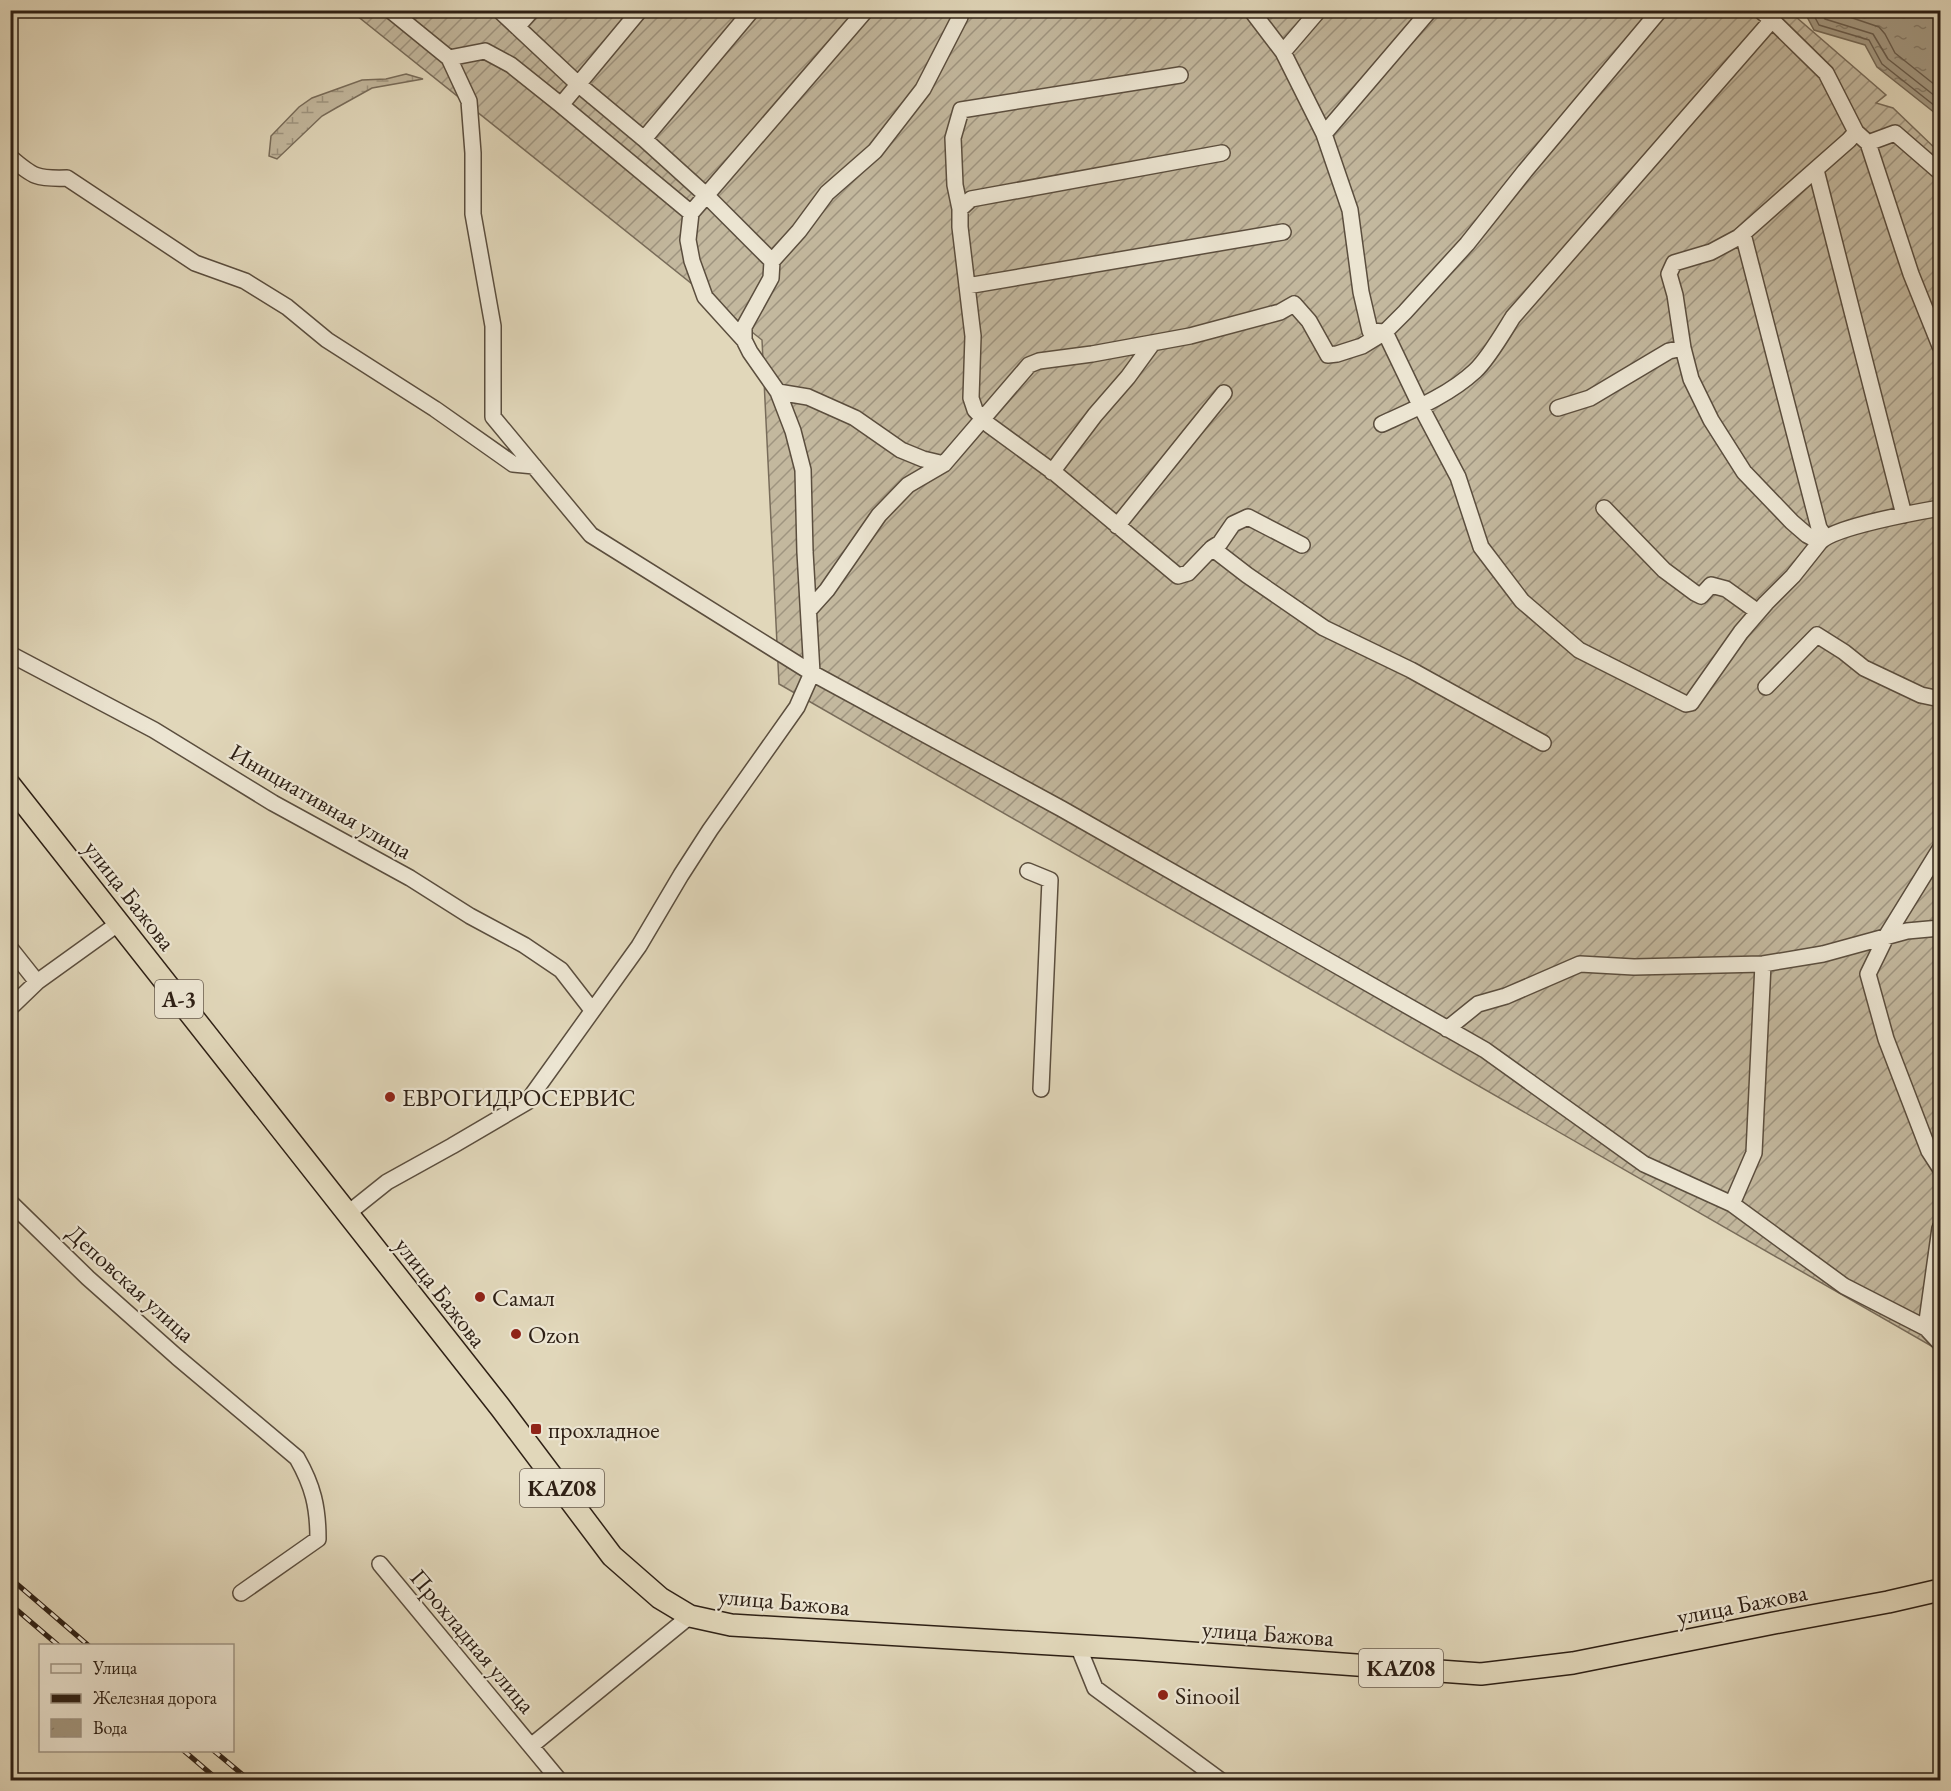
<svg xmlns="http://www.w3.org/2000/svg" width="1951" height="1791" viewBox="0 0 1951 1791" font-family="'EB Garamond',serif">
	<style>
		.wetland { fill: url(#wetland-marsh); stroke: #786c5a; stroke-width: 1.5 }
		.garden { fill: url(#garden-furrows); stroke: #786c5a; stroke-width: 1.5 }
		.water { fill: url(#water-ripples); stroke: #756956; stroke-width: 1.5 }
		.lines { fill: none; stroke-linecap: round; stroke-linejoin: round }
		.shore { stroke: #695c4c; stroke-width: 1.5 }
		.minor-casing { stroke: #5b4e3e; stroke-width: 18 }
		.highway-casing { stroke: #2e2015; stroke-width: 24 }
		.minor { stroke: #ece5d2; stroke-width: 15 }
		.highway { stroke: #e1d7ba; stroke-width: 21 }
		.rail-casing { stroke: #2e2015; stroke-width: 5 }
		.rail { stroke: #ece5d2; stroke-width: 3; stroke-dasharray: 9; stroke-linecap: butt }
		.poi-dot { fill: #8f2418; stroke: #ece5d2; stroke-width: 2 }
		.labels { text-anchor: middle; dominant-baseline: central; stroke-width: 4.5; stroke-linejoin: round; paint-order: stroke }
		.shield { fill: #ece5d2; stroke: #675b4e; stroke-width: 1.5 }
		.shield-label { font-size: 22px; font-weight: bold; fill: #2e2015 }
		.street-label { font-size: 24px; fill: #2e2015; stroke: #ece5d2 }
		.poi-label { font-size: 24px; fill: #2e2015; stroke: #ece5d2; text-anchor: start }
	</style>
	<defs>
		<pattern id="wetland-marsh" width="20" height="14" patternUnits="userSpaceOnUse" patternTransform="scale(1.5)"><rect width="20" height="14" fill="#c3b89e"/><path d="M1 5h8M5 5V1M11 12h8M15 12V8" fill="none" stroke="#9f9580"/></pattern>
		<pattern id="garden-furrows" width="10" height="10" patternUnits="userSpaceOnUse" patternTransform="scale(1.5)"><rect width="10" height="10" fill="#c3b89e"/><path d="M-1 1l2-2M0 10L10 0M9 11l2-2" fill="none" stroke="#9f9580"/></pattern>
		<pattern id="water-ripples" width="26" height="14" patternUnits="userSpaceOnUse" patternTransform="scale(1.5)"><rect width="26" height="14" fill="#a49982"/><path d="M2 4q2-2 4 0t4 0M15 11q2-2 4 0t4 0" fill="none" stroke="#867c69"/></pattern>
	</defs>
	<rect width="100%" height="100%" fill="#e1d7ba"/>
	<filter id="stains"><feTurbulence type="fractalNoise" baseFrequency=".00333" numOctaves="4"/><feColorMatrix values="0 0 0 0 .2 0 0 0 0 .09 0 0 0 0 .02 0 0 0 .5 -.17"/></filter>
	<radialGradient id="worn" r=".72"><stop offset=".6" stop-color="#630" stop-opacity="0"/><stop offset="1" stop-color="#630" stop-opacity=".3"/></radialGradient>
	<path class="wetland" d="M406,74L423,79L372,88L336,108L322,116L277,159L269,156L271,136L299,107L312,98L362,80L386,79Z"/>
	<path class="garden" d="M351,11H1789L1886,95L1876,103L1893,108L1940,153V1351L779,684L762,340Z"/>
	<path class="water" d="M1804,11H1940V117L1877,67L1865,45L1814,30Z"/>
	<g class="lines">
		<path class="shore" d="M1811,10L1819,25L1869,40L1882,64L1940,110
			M1819,10L1825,19L1873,34L1888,59L1940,100
			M1829,10L1879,27L1885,34L1895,53L1940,89"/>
		<defs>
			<path id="minor" d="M390,10L449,58L469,101L473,153V214L493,326V417L591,535L812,673L1062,809L1485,1050L1644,1164L1732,1204L1844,1286L1926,1328
				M640,10L561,105L691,213
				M1251,10L1283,52L1324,134L1350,210L1361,292L1370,331L1385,332L1421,407L1458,477L1481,547L1522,601L1579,650L1686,704L1691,703L1741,632L1766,603L1793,576L1820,542L1807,535L1792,522L1744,472L1711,420L1691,379L1683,348L1675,295L1669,274L1674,263L1711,252L1739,237L1849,140L1856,132
				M1760,10L1772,20L1826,73L1856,132L1868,143L1911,274L1940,346
				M517,27L532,10
				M1283,52L1319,10
				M449,58L485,51L511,65L561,105
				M1324,134L1430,10
				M644,139L752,10
				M1868,143L1895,133L1940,172
				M1222,153L971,199L960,209V227L973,336L971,398L975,410L989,425L1056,474L1178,576L1188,573L1212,548L1247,575L1324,628L1411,670L1543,743
				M10,157C33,177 37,179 67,178L195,263L245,281L287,307L327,340L435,409L513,464L534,466
				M1816,170L1904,515
				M960,209L955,185L953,138L961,110L1180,75
				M1743,234L1819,528L1825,537
				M772,261L799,231L827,193L875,151L923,89L960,17
				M967,286L1283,232
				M744,340L705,297L692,261L688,240L691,213L866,10
				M778,392L808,397L855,418L901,450L923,459L944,464
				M1558,408L1590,398L1669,351L1683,348
				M1382,424C1415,409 1449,395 1475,371C1488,359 1503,333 1513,317L1772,20
				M1052,472L1095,415L1128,377L1152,344
				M1604,508L1664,570L1695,593L1701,596L1711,585L1726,589L1758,612
				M1117,526L1224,393
				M1820,542C1834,527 1917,512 1940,508
				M1212,548L1220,543L1233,524L1248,517L1302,545
				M809,610L827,590L879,515L908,485L944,464L1029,365L1039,361L1092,354L1190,336L1280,312L1294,304L1309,321L1328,355L1337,354L1362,346L1385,332L1405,312L1467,244L1525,171L1660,10
				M10,654L154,730L273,803L410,878L470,916L524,945L561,970L592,1010
				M1766,687L1817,635L1844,652L1864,668L1921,695L1940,699
				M1940,849L1887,935L1868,974L1886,1039L1929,1151L1940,1168
				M1028,871L1050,880L1041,1089
				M10,948L37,982
				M10,1008L37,982L119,923
				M1447,1029L1478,1004L1506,996L1580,964L1634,967L1763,964L1823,954L1907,931L1940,928
				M10,1202L88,1278L177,1357L297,1458C313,1486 318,1507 318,1539L241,1593
				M1732,1204L1754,1153L1763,964
				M347,1214L387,1182L452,1146L527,1102L639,946L681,875L710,830L797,707L812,673L805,552L803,470L793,431L778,392L750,352L744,340V327L771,278L772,261L707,196L644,139L578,84L499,10
				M1940,1228L1926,1328L1940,1343
				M380,1564L559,1780
				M1078,1646L1095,1688L1220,1780
				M531,1746L690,1616"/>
			<path id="highway" d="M10,785L500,1407L612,1556L660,1598L690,1616L731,1625L1136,1649L1481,1674L1573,1663L1774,1623L1888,1602L1940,1590"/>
		</defs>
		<use href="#minor" class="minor-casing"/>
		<use href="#highway" class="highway-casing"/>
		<use href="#minor" class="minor"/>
		<use href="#highway" class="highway"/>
		<defs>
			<path id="rail" d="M10,1578L89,1646
				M10,1604L59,1646
				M183,1750L218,1780
				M213,1750L249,1780"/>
		</defs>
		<use href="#rail" class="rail-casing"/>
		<use href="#rail" class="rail"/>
	</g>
	<g class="poi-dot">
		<circle cx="390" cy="1097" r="6"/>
		<circle cx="480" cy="1297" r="6"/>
		<circle cx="516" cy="1334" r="6"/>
		<rect x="530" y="1423" width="12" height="12" rx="3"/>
		<circle cx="1163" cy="1695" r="6"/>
	</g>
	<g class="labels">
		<g class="shield">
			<rect x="155" y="980" width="48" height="38" rx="4.5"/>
			<rect x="520" y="1469" width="84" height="38" rx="4.5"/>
			<rect x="1359" y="1649" width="84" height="38" rx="4.5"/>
		</g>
		<g class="shield-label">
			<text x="179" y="999">A-3</text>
			<text x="562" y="1488">KAZ08</text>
			<text x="1401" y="1668">KAZ08</text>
		</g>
		<g class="street-label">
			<text transform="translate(321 801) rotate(30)">Инициативная улица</text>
			<text transform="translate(130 895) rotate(52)">улица Бажова</text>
			<text transform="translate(131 1283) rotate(42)">Деповская улица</text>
			<text transform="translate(441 1292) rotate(52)">улица Бажова</text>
			<text transform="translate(784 1601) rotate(5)">улица Бажова</text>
			<text transform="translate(1742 1604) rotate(-11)">улица Бажова</text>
			<text transform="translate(1268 1633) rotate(4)">улица Бажова</text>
			<text transform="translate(473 1641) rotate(50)">Прохладная улица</text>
		</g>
		<g class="poi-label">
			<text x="402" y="1097">ЕВРОГИДРОСЕРВИС</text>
			<text x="492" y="1297">Самал</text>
			<text x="528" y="1334">Ozon</text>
			<text x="548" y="1429">прохладное</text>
			<text x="1175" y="1695">Sinooil</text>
		</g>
	</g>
	<rect width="1951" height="1791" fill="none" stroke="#e1d7ba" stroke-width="36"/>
	<rect x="12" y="12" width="1927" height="1767" fill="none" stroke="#2e2015" stroke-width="3"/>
	<rect x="18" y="18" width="1915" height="1755" fill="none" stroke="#2e2015" stroke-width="1.5"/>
	<rect x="39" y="1644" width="195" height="108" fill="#ece5d2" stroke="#a09686" stroke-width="1.5"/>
	<rect x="51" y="1664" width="30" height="9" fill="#ece5d2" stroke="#a09686" stroke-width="1.5"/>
	<text x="93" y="1674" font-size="18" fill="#2e2015">Улица</text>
	<rect x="51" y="1694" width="30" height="9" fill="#2e2015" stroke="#a09686" stroke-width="1.5"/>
	<text x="93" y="1704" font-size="18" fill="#2e2015">Железная дорога</text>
	<rect x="51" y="1719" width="30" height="18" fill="url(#water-ripples)" stroke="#a09686" stroke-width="1.5"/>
	<text x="93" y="1734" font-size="18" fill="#2e2015">Вода</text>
	<rect width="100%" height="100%" filter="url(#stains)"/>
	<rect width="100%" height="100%" fill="url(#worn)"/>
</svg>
